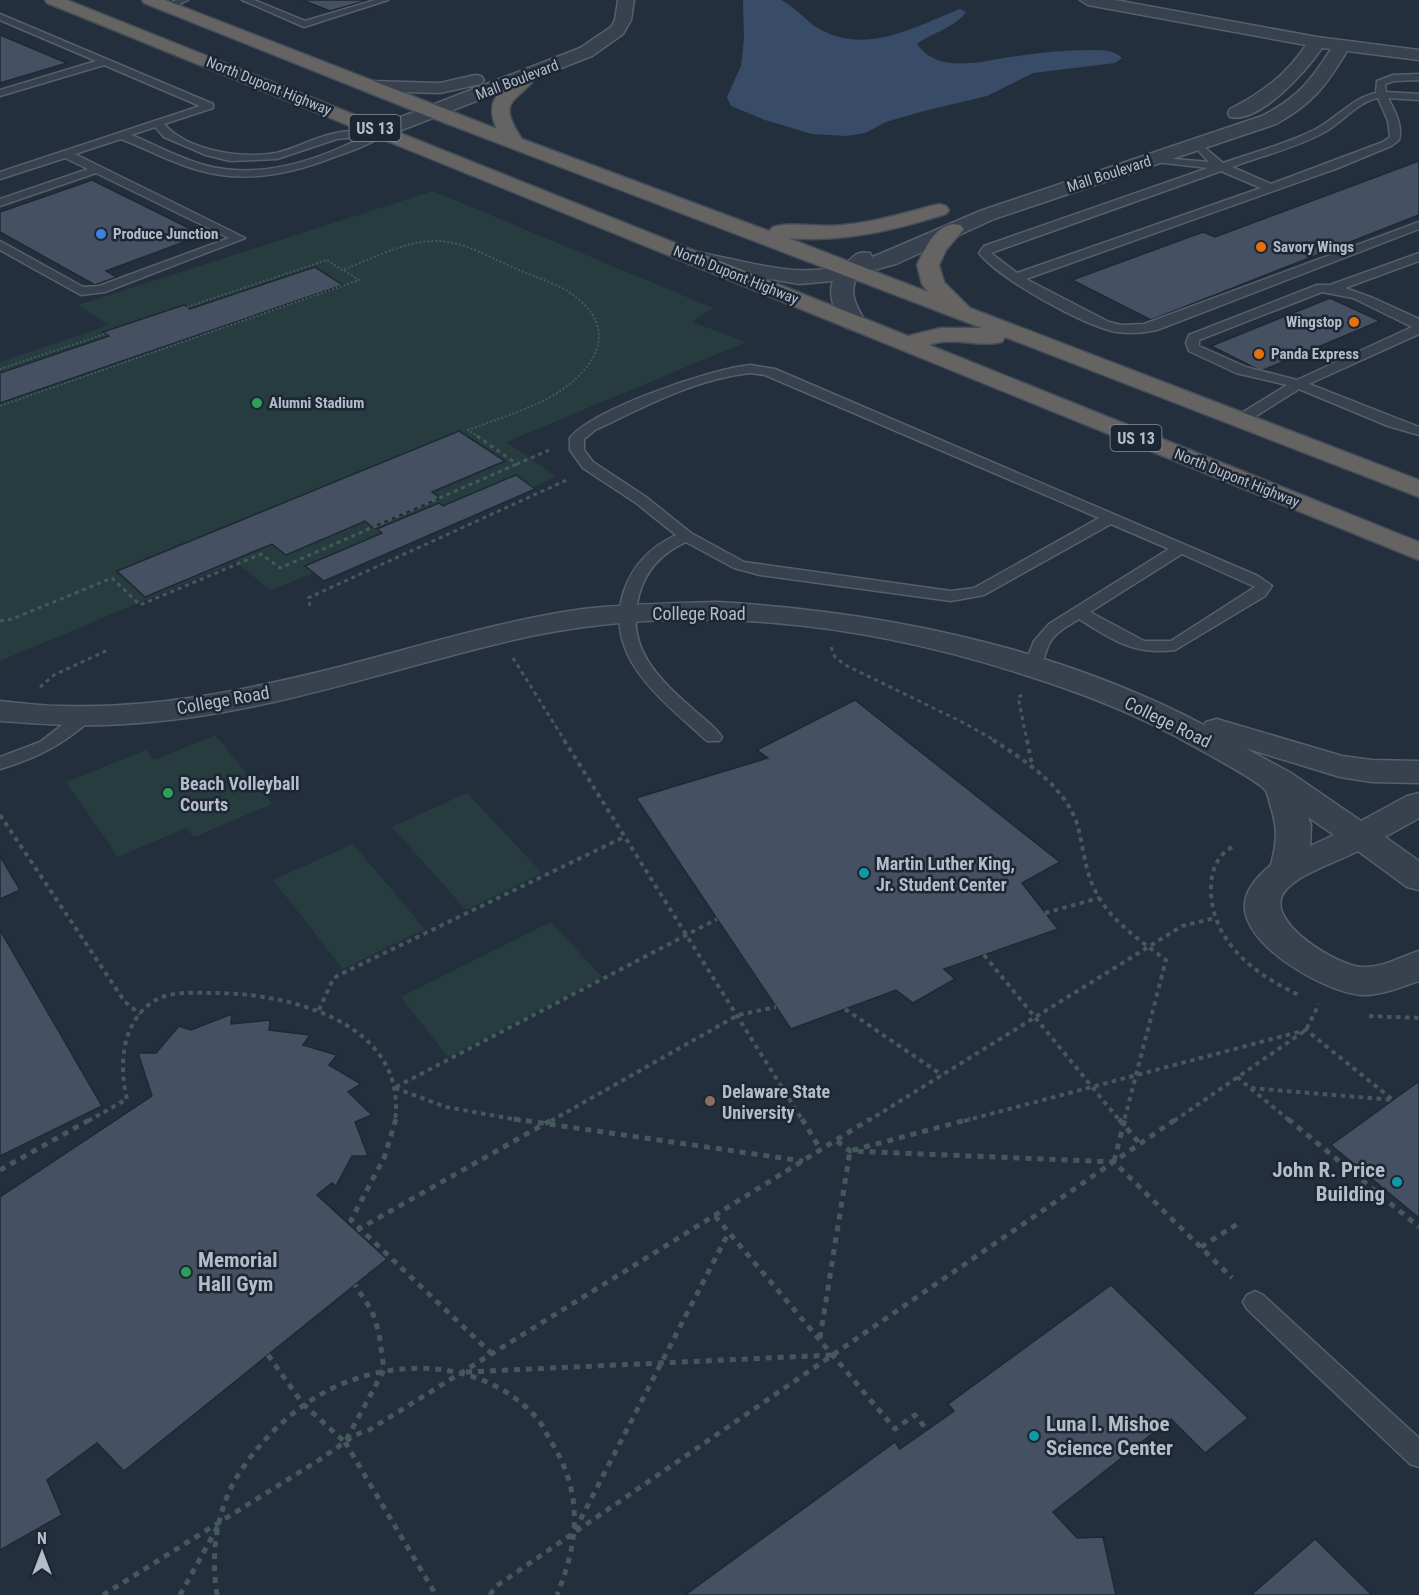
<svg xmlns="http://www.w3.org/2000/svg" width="1419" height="1595" viewBox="0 0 1419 1595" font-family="'Roboto Condensed',sans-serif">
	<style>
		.green { fill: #263c3f }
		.water { fill: #394c67 }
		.building { fill: #455162; stroke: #1f2835; stroke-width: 1.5 }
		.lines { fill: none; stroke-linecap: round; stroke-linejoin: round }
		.service-casing { stroke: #565f6c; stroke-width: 3 }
		.minor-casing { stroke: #565f6c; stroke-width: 3 }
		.trunk-casing { stroke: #434c59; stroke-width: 3 }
		.path-far3 { stroke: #44595c; stroke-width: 2; stroke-dasharray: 2 2; stroke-linecap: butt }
		.path-far2 { stroke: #44595c; stroke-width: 3; stroke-dasharray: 4 4; stroke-linecap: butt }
		.path-far1 { stroke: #44595c; stroke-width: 4; stroke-dasharray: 4.5 4.5; stroke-linecap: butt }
		.path { stroke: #44595c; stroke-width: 5; stroke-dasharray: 6 6; stroke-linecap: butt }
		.service { fill: #38414e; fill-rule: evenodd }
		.minor { fill: #38414e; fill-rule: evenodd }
		.trunk { fill: #656462; fill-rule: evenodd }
		.shop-dot { fill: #3f7fe0; stroke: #1d2633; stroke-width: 2 }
		.food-dot { fill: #e8710a; stroke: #1d2633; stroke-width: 2 }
		.leisure-dot { fill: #2e9e5b; stroke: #1d2633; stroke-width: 2 }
		.culture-dot { fill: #0f9aa8; stroke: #1d2633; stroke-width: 2 }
		.education-dot { fill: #8d6e63; stroke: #1d2633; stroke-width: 2 }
		.labels { text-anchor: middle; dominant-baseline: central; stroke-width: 5; stroke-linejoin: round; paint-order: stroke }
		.far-street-label { font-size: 15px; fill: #b4bcc9; stroke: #1d2633 }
		.far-poi-label { font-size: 15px; font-weight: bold; fill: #b4bcc9; stroke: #1d2633; text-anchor: start }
		.shield { fill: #1d2633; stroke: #878f9c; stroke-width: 1.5 }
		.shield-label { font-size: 16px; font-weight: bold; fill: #b4bcc9 }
		.street-label { font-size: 18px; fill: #b4bcc9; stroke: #1d2633 }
		.poi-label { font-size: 18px; font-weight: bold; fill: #b4bcc9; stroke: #1d2633; text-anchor: start }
		.near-poi-label { font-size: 21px; font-weight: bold; fill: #b4bcc9; stroke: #1d2633; text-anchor: start }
	</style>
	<rect width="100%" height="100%" fill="#242f3e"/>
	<path class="green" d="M433,191L713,308L692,322L746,342L506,442L556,476L534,487L535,489L324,581L314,573L270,590L236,562L0,661V362L109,325L78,305Z
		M215,735L272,804L194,837L186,828L118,857L66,782L146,750L154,760Z
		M467,793L542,873L466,910L392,827Z
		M353,844L425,929L343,969L273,880Z
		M551,922L602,977L448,1057L401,997Z"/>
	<path class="water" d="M743,0C755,0 769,0 780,0C789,2 807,21 816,27C864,57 914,27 960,9L966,12C955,28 933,32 917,44C939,76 986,60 1017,56C1042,52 1067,50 1092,50C1103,50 1114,50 1122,58L1115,63L1033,73L987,96L920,112L886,122L865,133L846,136L812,134L765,120L731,106L727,97L741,66L744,38Z"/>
	<path class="building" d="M302,0H369L330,11Z
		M0,35L67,63L0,83Z
		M1419,161V215L1151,320L1072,280L1203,232L1215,237Z
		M92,180L203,235L106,271L117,277L95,285L0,232V212Z
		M315,267L343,285L0,403V373L109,336L103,332L184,305L190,309Z
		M1330,298L1380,321L1261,371L1211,346Z
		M459,431L505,461L432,492L440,498L372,527L365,521L286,555L272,544L145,597L117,571Z
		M516,475L535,489L324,581L305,566L382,533L377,529L439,503L443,506Z
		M855,700L1060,862L1022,883L1058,929L944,969L955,979L913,1003L896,990L791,1029L636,798L768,758L757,750Z
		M0,856L20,890L0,899Z
		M0,930L102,1106L0,1156Z
		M232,1014L231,1024L270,1020L269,1030L310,1035L303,1045L337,1055L329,1065L361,1084L348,1092L372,1115L355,1122L368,1156H352L336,1186L332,1183L317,1195L387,1259L124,1471L97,1443L47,1480L62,1515L0,1550V1197L152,1096L138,1053H156L179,1026L191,1030Z
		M1419,1081V1218L1331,1145Z
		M1111,1285L1248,1418L1205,1453L1171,1419L1053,1512L1077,1538L1103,1537L1116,1595H685L895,1442L900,1449L954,1411L948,1404Z
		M1315,1539L1372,1595H1251Z"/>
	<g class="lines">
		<defs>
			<path id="service" d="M176,0H188L170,9L163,7Z
				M242,0H254L305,21L375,0H388L304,27Z
				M0,14L213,104V108L164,124C188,151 241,159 276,153C295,149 313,138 332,134C348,129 367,132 382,128L387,131C374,144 351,151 334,157C291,174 244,184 198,170C172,163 147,149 121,139L75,154L245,238L105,292L81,295L0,250V241L83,287L99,286L229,238L96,173L0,206V199L88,169L65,158L0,179V172L200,106L104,65L0,96V90L96,61L0,20ZM155,127L164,137L206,155L230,161L277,159L337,139L365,136C317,161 258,180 204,165C179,158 156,145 131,135Z
				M1419,74V80L1394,81L1385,84L1386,92L1419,94V100L1388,98C1395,111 1403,126 1399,140L1391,146L1338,168L1026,279L1109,322L1121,325L1144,324L1419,222V229L1157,330C1144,333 1129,334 1116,332C1083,325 999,279 979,253L984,246L1208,168L1156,162L1152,161V157L1209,162L1193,145L1198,142L1223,163C1254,152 1287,144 1316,129C1337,118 1352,98 1376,93L1377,81L1393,75ZM1378,98L1388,121L1390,137L1383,142L1271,184L1232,167C1262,156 1295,148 1323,133C1342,123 1357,102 1378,98ZM1221,171L1261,188L1017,273L991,253Z
				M1419,253V261L1345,288L1373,298L1419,319V334L1309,384L1419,427V435L1388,426L1299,389L1245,423H1235L1233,420L1235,417L1287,385L1236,373L1189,351L1186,343L1189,335L1317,285H1330ZM1322,292L1353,298L1412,327L1297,380L1246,367L1199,346V340Z
				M750,365L775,369L1258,576L1272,586L1265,596L1175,650C1133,655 1113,640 1079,619C1068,626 1055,632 1049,644C1044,654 1044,668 1032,671L1024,666L1034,641L1049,624L1169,549L1111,524L984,595L951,601L760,575L734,568L686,542C662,553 646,569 639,595C624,648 659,679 695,711C704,719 715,727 722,737L719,741H707C664,701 602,658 624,591C633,564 651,547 676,535L636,503L583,468L570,450V438C593,409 711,369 750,365ZM750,373L765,375L1099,518L974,588L951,591L744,562L691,533L646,497L593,462L584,450V439L595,430C644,407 695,379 750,373ZM1182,554L1255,587L1171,641H1144L1090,612Z
				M85,711L91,712L94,716L91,720C61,745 38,758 0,769V757L40,742L79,712Z
				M1255,1291L1263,1295L1419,1438V1467L1410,1464L1247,1309L1243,1302L1247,1295Z"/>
			<path id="minor" d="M618,0H634L631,20L623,34L592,56L389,135H375L372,131L375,127L580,48L611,27L615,20Z
				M1080,0H1115L1317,37L1419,50V60L1347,51C1326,86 1312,104 1276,124L994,219L896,264L859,274C847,291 856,306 866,323L862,328L854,330L846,328C836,314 827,297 833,281L799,284L697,266L689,264L686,259L689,254L697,252C736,259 786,275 825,269C830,269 838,267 843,265C854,259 854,250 870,253L872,257L880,254L980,211L1262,116C1297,98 1310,82 1331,49L1322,48C1307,70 1260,124 1230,117L1228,113L1230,109C1262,93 1287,74 1306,45L1088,5Z
				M475,75L481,76L484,80L481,84L440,93L370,91L364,90L361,86L364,82L370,81L440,83Z
				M718,602C885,612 1055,647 1204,725L1206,722L1217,719L1342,756L1372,760L1419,761V783L1372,782L1340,777L1245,748L1291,773L1361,821L1407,796L1419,793V818L1385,837L1419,861V890L1407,887L1358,851C1337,862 1294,875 1283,894C1266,923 1338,966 1362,967C1382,968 1400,957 1419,951V981C1401,987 1380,996 1361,995C1325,992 1239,944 1245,902C1247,887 1260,874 1271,865C1277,841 1278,828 1270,804C1269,800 1268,795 1266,791C1259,780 1192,746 1177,737C1127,710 1076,691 1022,674C858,621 683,601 513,640C385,670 258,717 125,724C83,727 42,724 0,721V701C21,703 42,706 63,706C152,709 242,691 327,670C412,649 496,621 583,609C628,604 673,603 718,602ZM1308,817L1334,835L1310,846L1311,825Z"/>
			<path id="trunk" d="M45,0H67L908,336L940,328H982L427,116L144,3L142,0H165L497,129C483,101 501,89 522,72H534L537,76C517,104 495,98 522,139L769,231L773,227C793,221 821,228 843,225C876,222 907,212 939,204L946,206L949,210L946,214C894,230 843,243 788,238L928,292L922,284L917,265C925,248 938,219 960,225L964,229L946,250L939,265L944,282L970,308L1419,480V497L1005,337L1002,342C979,348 954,336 929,345L1419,542V560L47,3Z"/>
		</defs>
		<use href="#service" class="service-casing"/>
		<use href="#minor" class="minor-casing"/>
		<use href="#trunk" class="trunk-casing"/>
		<path class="path-far3" d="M187,307L327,260L342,270C372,259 406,240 438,241C468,242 497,262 524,272C542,280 562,285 577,298C623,335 588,376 549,398C523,411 495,420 468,430L479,437
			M0,369L105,334
			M0,406L359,280L343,270"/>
		<path class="path-far2" d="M477,436L517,464L549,450
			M310,606L308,598L569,479
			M0,621L12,619L112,578L140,605L261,554L280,568L517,464
			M831,647L835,657L845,665L962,722L996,741
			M513,658L565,741
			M40,687L54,675L110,649
			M1022,695L1018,697L1027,741"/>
		<path class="path-far1" d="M564,740L803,1121
			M993,740C1026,761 1067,788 1078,827C1084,850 1085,873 1097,894C1112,922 1141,941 1166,960L1124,1121
			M1027,740L1032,765
			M0,815L125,1002L140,1014
			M1232,847C1217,856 1212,869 1211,886C1209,940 1255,975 1299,995
			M1045,913L1099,898
			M984,955L1120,1121
			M845,1009L942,1075
			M319,1010L333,979L337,976L626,836
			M1369,1016L1419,1018
			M1237,1077L1290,1121
			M396,1087L717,919
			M395,1088L446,1107L524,1121
			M1251,1088L1393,1100
			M88,1121L127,1099C119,1066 121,1025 151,1003C169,990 194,993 214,993C288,993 408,1022 395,1121
			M551,1121L738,1015L776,1007
			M868,1121L1182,926L1215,918
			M964,1121L1306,1030L1393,1100
			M1174,1121L1306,1030L1319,1004"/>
		<path class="path" d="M396,1119L384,1158L351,1220L492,1354
			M514,1119L803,1161
			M802,1119L821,1150
			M1119,1119L1140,1144
			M1288,1119L1419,1227
			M837,1141L850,1151L1114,1162L1232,1278
			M1114,1161L1125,1119
			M0,1170L91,1119
			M715,1216L895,1429L915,1415L927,1430
			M357,1230L553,1119
			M1201,1247L1239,1223
			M820,1338L850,1151L970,1119
			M268,1355L303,1404L345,1442L384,1370L379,1333L372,1311L355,1285
			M466,1372L833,1355
			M345,1442L436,1595
			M575,1530L729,1232
			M103,1595L319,1460L355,1435L369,1430L870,1119
			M180,1595L218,1526
			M217,1595C210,1552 217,1505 242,1469C261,1441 285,1417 313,1399C381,1356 478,1355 535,1416C542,1423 547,1435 552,1443C583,1494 579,1541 557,1595
			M490,1595L495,1587L1176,1119"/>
		<use href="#service" class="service"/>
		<use href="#minor" class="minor"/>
		<use href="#trunk" class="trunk"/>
	</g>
	<circle class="shop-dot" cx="101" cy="234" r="6"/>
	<g class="food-dot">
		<circle cx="1261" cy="247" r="6"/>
		<circle cx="1354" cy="322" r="6"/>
		<circle cx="1259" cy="354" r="6"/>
	</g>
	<g class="leisure-dot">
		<circle cx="257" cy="403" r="6"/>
		<circle cx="168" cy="793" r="6"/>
		<circle cx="186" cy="1272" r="6"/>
	</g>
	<g class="culture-dot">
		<circle cx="864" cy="873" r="6"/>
		<circle cx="1397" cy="1182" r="6"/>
		<circle cx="1034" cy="1436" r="6"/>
	</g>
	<circle class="education-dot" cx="710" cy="1101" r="6"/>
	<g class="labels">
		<g class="far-street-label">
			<text transform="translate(517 80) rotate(-21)">Mall Boulevard</text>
			<text transform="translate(269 86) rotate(22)">North Dupont Highway</text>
			<text transform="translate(1109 174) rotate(-18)">Mall Boulevard</text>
			<text transform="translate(736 275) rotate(22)">North Dupont Highway</text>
			<text transform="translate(1237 478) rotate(22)">North Dupont Highway</text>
		</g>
		<g class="far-poi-label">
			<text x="113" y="234">Produce Junction</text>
			<text x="1273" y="247">Savory Wings</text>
			<text x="1342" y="322" text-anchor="end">Wingstop</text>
			<text x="1271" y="354">Panda Express</text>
			<text x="269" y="403">Alumni Stadium</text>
		</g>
		<g class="shield">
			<rect x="349.5" y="115" width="51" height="26" rx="4.5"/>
			<rect x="1110.5" y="425" width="51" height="26" rx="4.5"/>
		</g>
		<g class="shield-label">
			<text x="375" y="128">US 13</text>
			<text x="1136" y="438">US 13</text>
		</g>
		<g class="street-label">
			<text x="699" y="613">College Road</text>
			<text transform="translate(223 700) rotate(-10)">College Road</text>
			<text transform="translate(1168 722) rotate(26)">College Road</text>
		</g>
		<g class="poi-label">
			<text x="180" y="783">Beach Volleyball<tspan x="180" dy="21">Courts</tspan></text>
			<text x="876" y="863">Martin Luther King,<tspan x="876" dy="21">Jr. Student Center</tspan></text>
			<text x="722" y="1091">Delaware State<tspan x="722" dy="21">University</tspan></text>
		</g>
		<g class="near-poi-label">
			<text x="1385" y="1170" text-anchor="end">John R. Price<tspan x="1385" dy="24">Building</tspan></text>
			<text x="198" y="1260">Memorial<tspan x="198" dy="24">Hall Gym</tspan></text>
			<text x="1046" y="1424">Luna I. Mishoe<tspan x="1046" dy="24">Science Center</tspan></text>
		</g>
	</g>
	<g transform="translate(42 1553)" stroke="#1d2633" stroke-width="4.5" paint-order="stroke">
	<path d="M0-4.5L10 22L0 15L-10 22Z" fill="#b4bcc9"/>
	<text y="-9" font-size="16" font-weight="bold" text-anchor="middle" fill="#b4bcc9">N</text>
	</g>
</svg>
